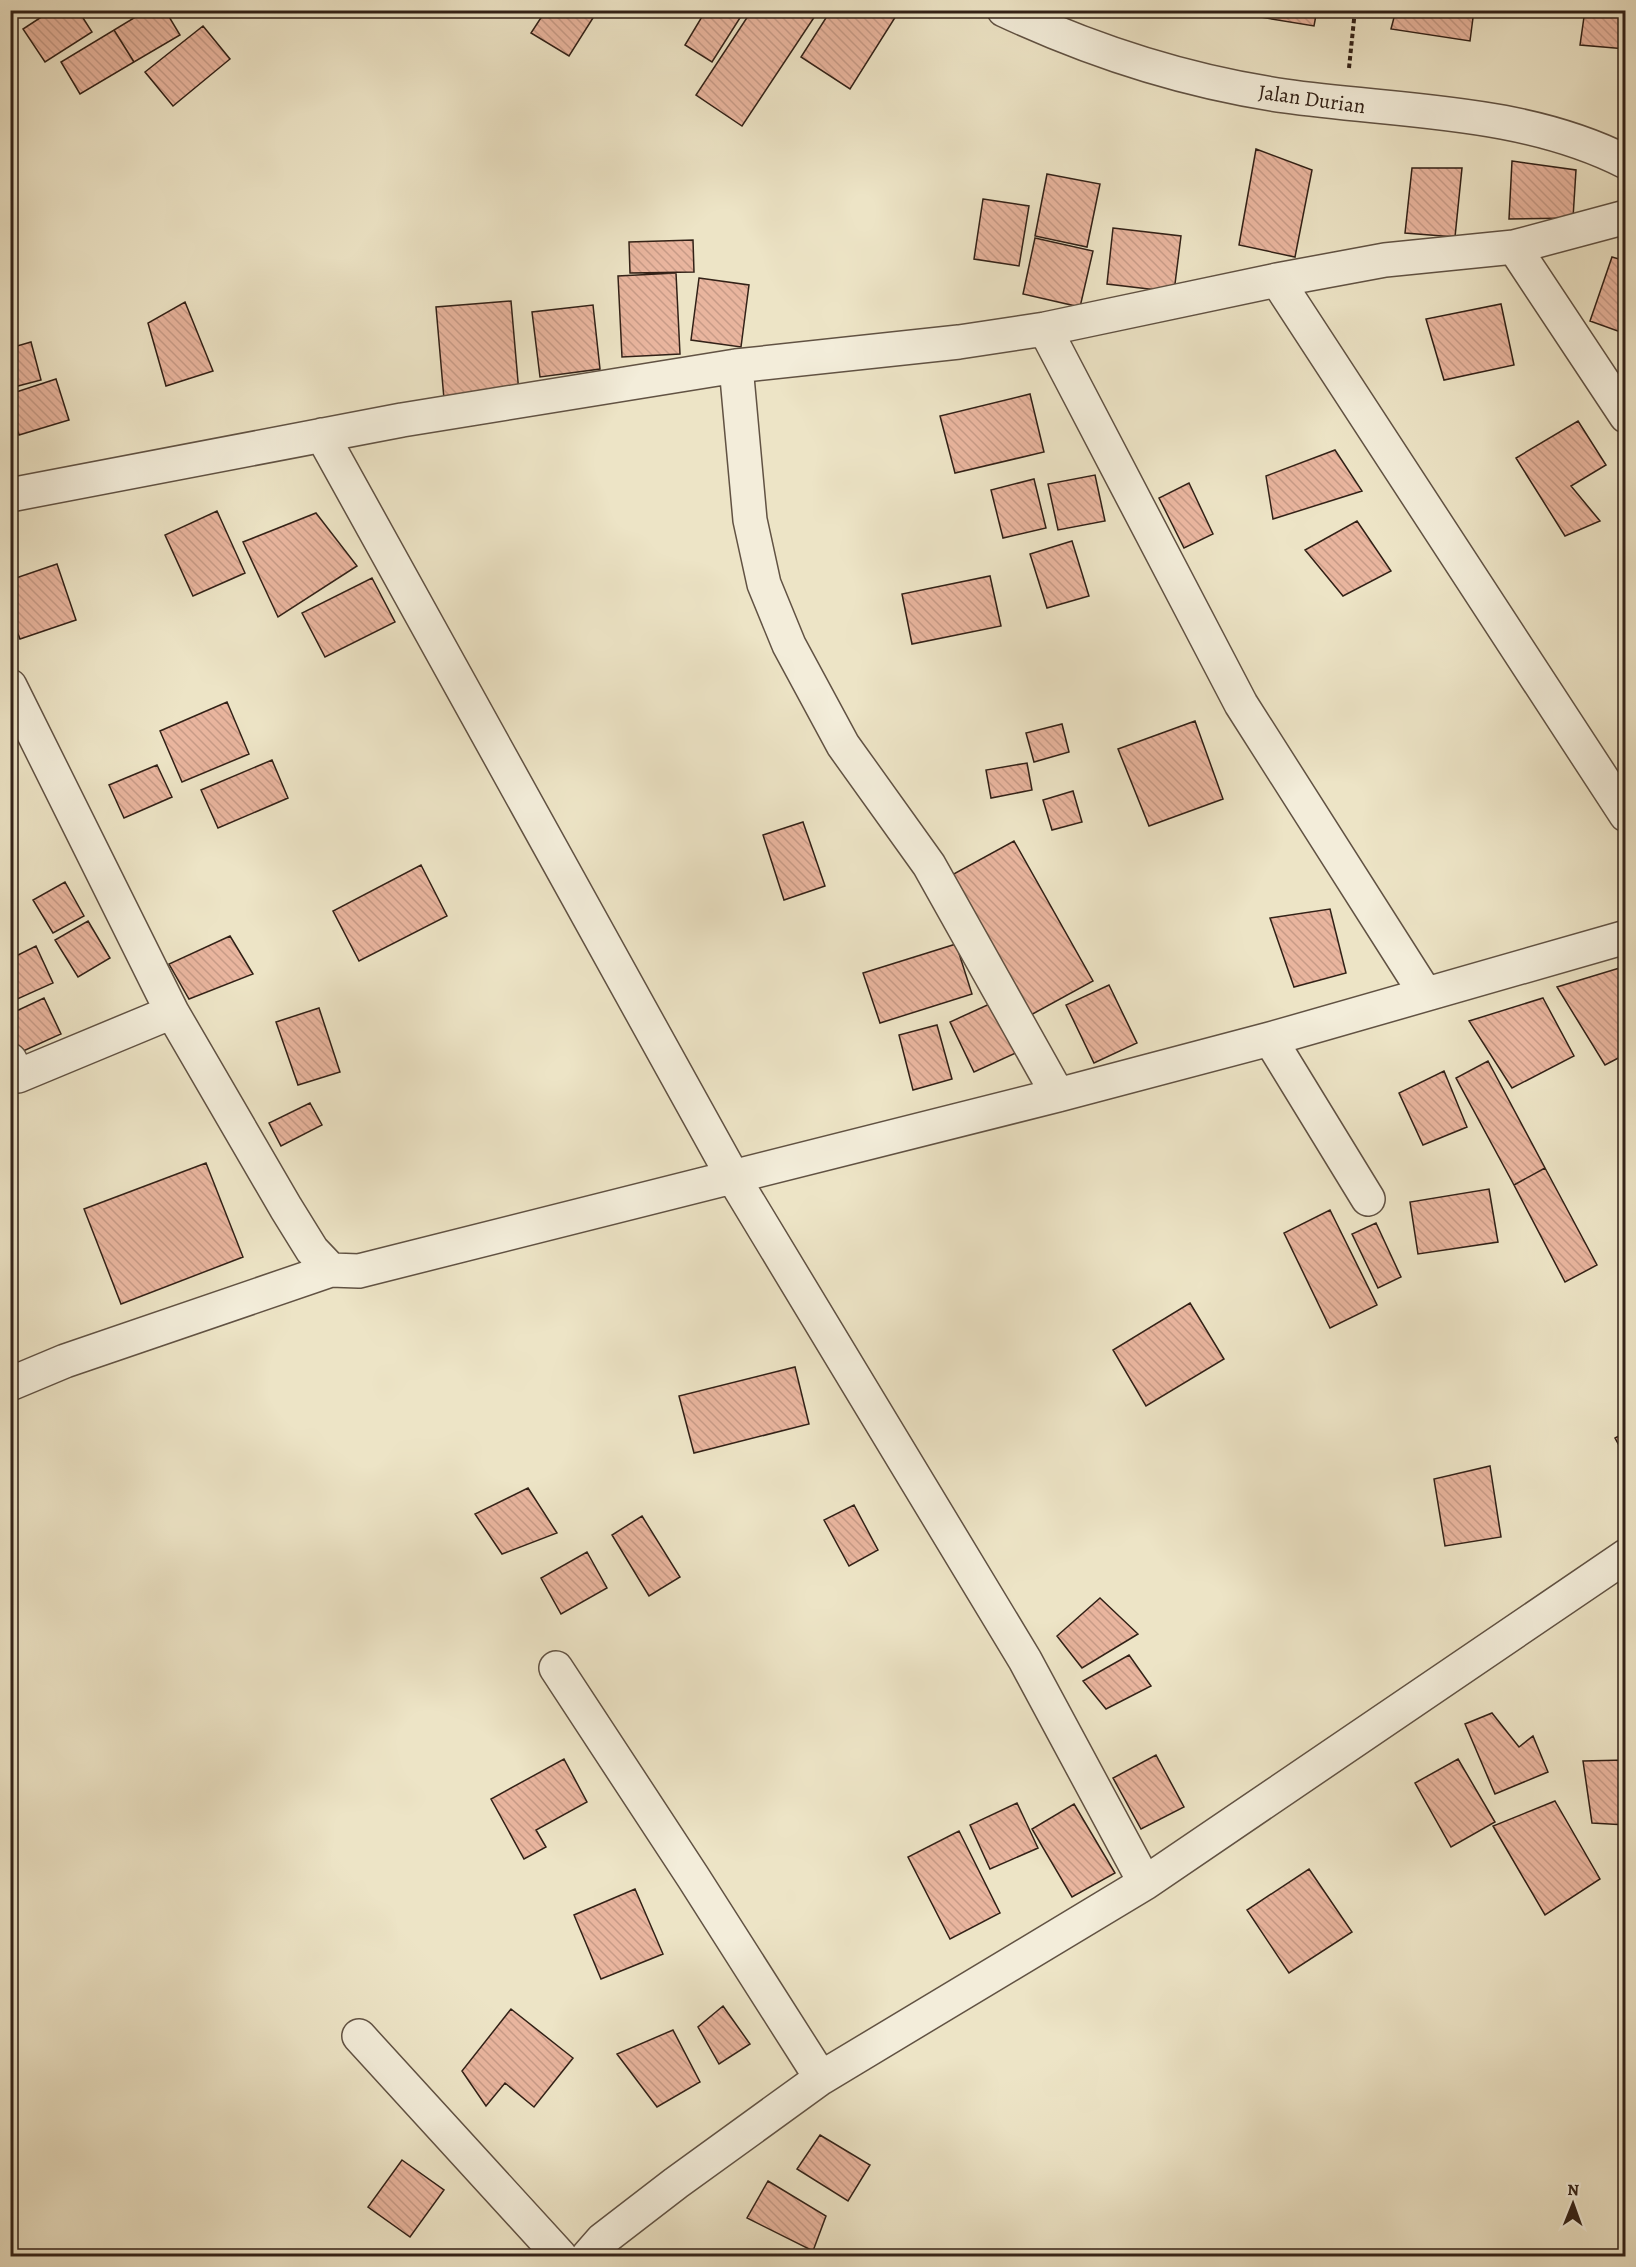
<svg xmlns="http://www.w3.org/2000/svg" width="1636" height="2267" viewBox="0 0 1636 2267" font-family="Alegreya,serif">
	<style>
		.building { fill: url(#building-back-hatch); stroke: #322117; stroke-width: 1.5 }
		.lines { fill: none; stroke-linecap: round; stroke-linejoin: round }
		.minor-casing { stroke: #615243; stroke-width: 36 }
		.path { stroke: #322117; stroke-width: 4; stroke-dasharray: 4.5 3; stroke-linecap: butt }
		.minor { stroke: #f3edda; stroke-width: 33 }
		.labels { text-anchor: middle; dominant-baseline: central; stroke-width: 6; stroke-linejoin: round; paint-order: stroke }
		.street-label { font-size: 21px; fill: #322117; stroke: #f3edda }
	</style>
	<defs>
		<pattern id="building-back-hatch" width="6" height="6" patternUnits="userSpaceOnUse" patternTransform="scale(1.5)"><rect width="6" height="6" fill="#e9b59e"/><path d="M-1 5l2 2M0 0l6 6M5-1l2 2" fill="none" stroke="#c89b87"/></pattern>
	</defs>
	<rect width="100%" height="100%" fill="#ede4c6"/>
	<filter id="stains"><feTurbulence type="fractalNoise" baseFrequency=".00333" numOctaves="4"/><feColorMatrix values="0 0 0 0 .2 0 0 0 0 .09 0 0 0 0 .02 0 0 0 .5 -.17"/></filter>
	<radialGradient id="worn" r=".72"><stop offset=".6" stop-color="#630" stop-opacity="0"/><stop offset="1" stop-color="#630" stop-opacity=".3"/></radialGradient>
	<path class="building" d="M52,10H78L92,32L45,62L23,29Z
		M147,10H165L180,35L134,62L114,30Z
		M546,10H598L569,56L531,33Z
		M706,10H745L712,62L685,45Z
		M752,10H819L742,126L696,95Z
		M831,10H887L896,16L850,89L801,57Z
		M1261,10H1317L1314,26L1260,17Z
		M1396,10H1474L1470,41L1391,29Z
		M1585,10H1626V49L1580,45Z
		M203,26L230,59L173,106L145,72Z
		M114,30L134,62L80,94L61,62Z
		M1256,149L1312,170L1295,257L1239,245Z
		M1512,161L1576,170L1573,218L1509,219Z
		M1412,168H1462L1455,237L1405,233Z
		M1047,174L1100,184L1087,247L1035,236Z
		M983,199L1029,206L1019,266L974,259Z
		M1113,228L1181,236L1174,292L1107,284Z
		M1035,238L1093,251L1080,307L1023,294Z
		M693,240L694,272L630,273L629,242Z
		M1612,257L1626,261V334L1590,321Z
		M676,273L680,354L622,357L618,276Z
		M699,278L749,285L741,347L691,340Z
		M511,301L519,393L444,399L436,307Z
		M185,302L213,371L166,386L148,323Z
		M1501,304L1514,365L1444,380L1426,319Z
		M593,305L600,369L540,377L532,312Z
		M31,342L41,380L14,387L10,372V348Z
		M56,379L69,420L19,435L10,407V394Z
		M1030,394L1044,452L955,473L940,416Z
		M1578,421L1606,465L1571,486L1600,521L1565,536L1516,458Z
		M1335,450L1362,491L1273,519L1266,476Z
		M1095,475L1105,521L1058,530L1048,484Z
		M1034,479L1046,528L1003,538L991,490Z
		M1189,483L1213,534L1184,548L1159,498Z
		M217,511L245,573L193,596L165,535Z
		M316,513L357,566L278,617L243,542Z
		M1357,521L1391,571L1343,596L1305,550Z
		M1072,541L1089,596L1047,608L1030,554Z
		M57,564L76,620L20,639L10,613V580Z
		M990,576L1001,626L912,644L902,594Z
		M372,578L395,622L325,657L302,613Z
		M227,702L249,754L182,782L160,731Z
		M1195,721L1223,799L1149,826L1118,749Z
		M1062,724L1069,752L1034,762L1026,733Z
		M272,760L288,798L218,828L201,790Z
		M1027,763L1032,790L991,798L986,770Z
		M157,765L172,797L124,818L109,785Z
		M1073,791L1082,822L1052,830L1043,800Z
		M803,822L825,886L784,900L763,835Z
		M1014,841L1093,981L1029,1016L950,876Z
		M421,865L447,916L359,961L333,911Z
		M65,882L84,916L53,933L33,900Z
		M1330,909L1346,973L1294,987L1270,918Z
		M88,921L110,958L78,977L55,940Z
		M230,936L253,974L189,999L169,964Z
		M956,944L972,994L880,1023L863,973Z
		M36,946L53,983L13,1001L10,959Z
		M1626,966V1054L1605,1065L1557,987Z
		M1109,985L1137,1043L1094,1063L1066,1005Z
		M44,998L61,1034L21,1052L10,1030V1014Z
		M1543,998L1574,1056L1512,1088L1469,1021Z
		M994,1002L1018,1052L974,1072L950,1022Z
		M319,1008L340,1072L298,1085L276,1022Z
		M937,1025L952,1079L913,1090L899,1035Z
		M1488,1061L1545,1168L1514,1185L1456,1078Z
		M1444,1071L1467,1127L1423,1145L1399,1093Z
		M310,1103L322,1125L281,1146L269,1123Z
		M206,1163L243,1257L121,1304L84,1209Z
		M1545,1168L1597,1265L1565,1282L1514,1185Z
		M1489,1189L1498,1242L1418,1254L1410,1202Z
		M1330,1210L1377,1305L1330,1328L1284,1233Z
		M1376,1223L1401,1277L1378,1288L1352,1234Z
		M1190,1303L1224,1359L1146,1406L1113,1350Z
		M795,1367L809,1424L694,1453L679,1396Z
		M1626,1432V1458L1615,1438Z
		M1490,1466L1501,1537L1445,1546L1434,1479Z
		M528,1488L557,1533L502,1554L475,1514Z
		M854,1505L878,1550L849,1566L824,1520Z
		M642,1516L680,1577L649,1596L612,1535Z
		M587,1552L607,1588L561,1614L541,1578Z
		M1100,1598L1138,1634L1082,1668L1057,1636Z
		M1129,1655L1151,1686L1106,1709L1083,1681Z
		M1492,1713L1519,1747L1533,1736L1548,1772L1495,1794L1465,1724Z
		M1156,1755L1184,1807L1141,1829L1113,1778Z
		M564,1759L587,1802L536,1830L546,1847L524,1859L491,1799Z
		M1458,1759L1495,1822L1451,1847L1415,1783Z
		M1625,1760L1626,1825L1592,1823L1583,1761Z
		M1555,1801L1600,1879L1545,1915L1493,1826Z
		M1017,1803L1038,1848L990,1869L970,1825Z
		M1074,1804L1115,1873L1072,1897L1032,1829Z
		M959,1831L1000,1913L950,1939L908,1857Z
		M1309,1869L1352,1932L1289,1973L1247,1910Z
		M635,1889L663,1954L601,1979L574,1915Z
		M723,2006L750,2044L719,2064L698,2027Z
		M511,2009L573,2058L534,2107L505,2083L486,2106L462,2071Z
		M673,2030L700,2082L657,2107L617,2054Z
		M820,2135L870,2165L848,2201L797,2169Z
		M402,2160L444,2190L410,2237L368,2207Z
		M768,2181L826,2216L813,2251L747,2218Z"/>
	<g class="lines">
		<defs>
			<path id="minor" d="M1004,10C1092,51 1188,82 1285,96C1398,112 1522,109 1626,162
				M1626,217L1514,247L1626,416
				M1277,280L1385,260L1514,247
				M1045,329L1241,704L1425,993
				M736,366L750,520L764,584L789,645L843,745L929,865L1058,1095
				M322,435L733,1177L1025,1660L1145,1883
				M10,495L402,420L736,366L959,342L1045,329L1277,280L1626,815
				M10,686L172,1012L18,1076L10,1060
				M172,1012L286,1208L312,1250L331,1270L359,1271L1058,1095L1270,1039L1626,937
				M1270,1039L1368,1199
				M10,1384L65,1361L331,1270
				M556,1668L693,1877L821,2078
				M359,2036L560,2256
				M588,2256L602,2240L676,2183L821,2078L1145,1883L1626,1556"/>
		</defs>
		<use href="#minor" class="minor-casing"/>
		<path class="path" d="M1349,68L1355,10"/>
		<use href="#minor" class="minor"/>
	</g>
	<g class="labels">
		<g class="street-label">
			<text transform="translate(1312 99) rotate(8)">Jalan Durian</text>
		</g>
	</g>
	<rect width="1636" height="2267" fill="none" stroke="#ede4c6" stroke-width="36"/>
	<rect x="12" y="12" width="1612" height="2243" fill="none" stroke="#322117" stroke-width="3"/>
	<rect x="18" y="18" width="1600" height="2231" fill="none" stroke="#322117" stroke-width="1.5"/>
	<g transform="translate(1573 2204) rotate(1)" stroke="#f3edda" stroke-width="4.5" paint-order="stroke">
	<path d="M0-4.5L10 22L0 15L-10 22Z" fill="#322117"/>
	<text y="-9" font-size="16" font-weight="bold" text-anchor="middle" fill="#322117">N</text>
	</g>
	<rect width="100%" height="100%" filter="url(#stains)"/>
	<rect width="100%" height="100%" fill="url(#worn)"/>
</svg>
